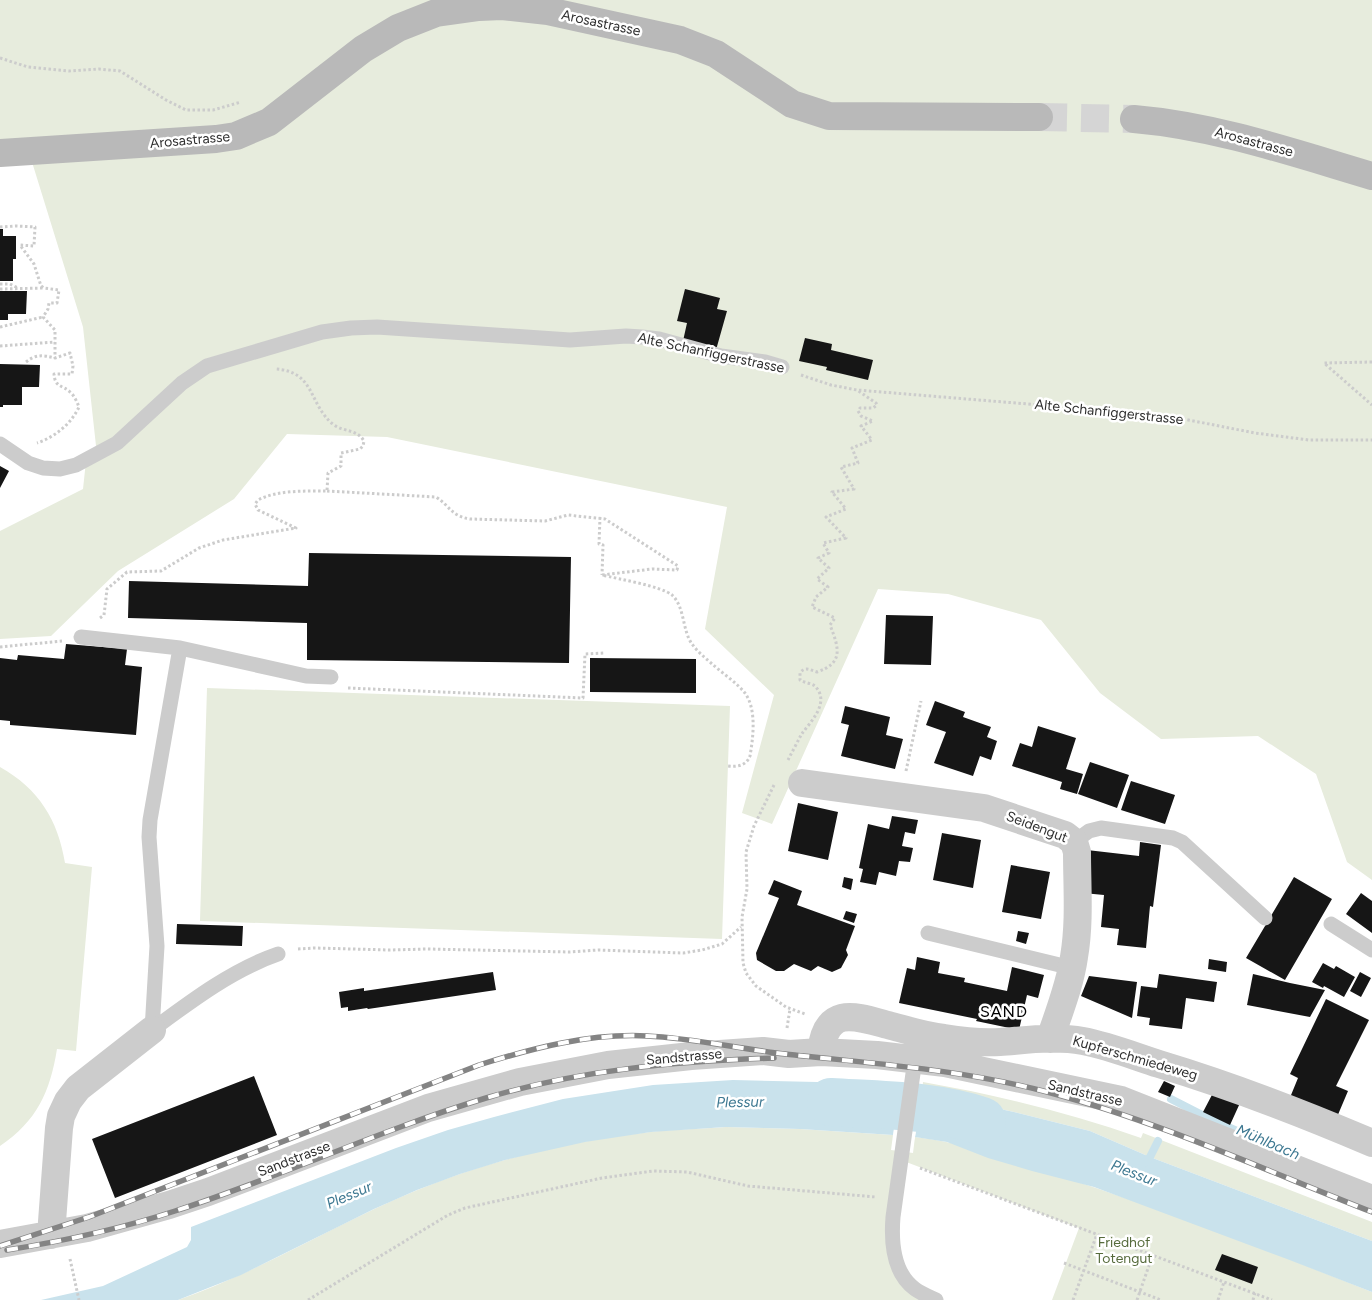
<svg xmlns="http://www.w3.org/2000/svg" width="1372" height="1300" viewBox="0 0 1372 1300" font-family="Figtree,sans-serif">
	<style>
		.green { fill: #e7ecdd }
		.water { fill: #c9e2ec }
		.pier { fill: #fff }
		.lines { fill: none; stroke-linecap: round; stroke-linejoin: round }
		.stream { stroke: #c9e2ec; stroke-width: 8 }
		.river { stroke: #c9e2ec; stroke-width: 48 }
		.building { fill: #161616 }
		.secondary-tunnel { stroke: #d5d5d5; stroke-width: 28; stroke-dasharray: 28 14; stroke-linecap: butt }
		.path { stroke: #ccc; stroke-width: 3; stroke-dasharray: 2.5 2.5; stroke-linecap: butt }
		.service { stroke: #ccc; stroke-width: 15 }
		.minor { stroke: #ccc; stroke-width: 28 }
		.secondary { stroke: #b9b9b9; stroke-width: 28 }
		.rail-casing { stroke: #848484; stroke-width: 5.5 }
		.rail { stroke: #fff; stroke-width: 4; stroke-dasharray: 11; stroke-linecap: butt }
		.labels { text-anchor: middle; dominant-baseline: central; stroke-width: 5; stroke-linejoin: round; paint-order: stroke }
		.street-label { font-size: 14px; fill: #2f2f2f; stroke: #fff }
		.park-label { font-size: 14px; fill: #566b3c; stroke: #fff }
		.water-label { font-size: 15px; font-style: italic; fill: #3d7891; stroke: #fff }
		.quarter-label { font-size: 16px; letter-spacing: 1px; fill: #000; stroke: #fff }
	</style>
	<rect width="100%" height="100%" fill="#fff"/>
	<path class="green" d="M0,0H1372V880L1347,862L1316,774L1258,736L1161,739L1100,693L1041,620L948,594L878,589L772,824L742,813L774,695L705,629L727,507L387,437L287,434L234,499L118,571L51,636L0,639V531L83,489L86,461L97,455L83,327L32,162H0Z
		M207,688L730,706L722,939L200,921Z
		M0,767C39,789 58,820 65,863L92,867L76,1051L57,1049C50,1092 37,1121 0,1146Z
		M923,1082C997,1095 1070,1113 1141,1138L1143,1133L1372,1222V1241L1150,1157L1090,1131L1014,1112L922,1092Z
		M726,1127L800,1129L893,1135L891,1150L913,1153L915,1137C957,1141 997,1157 1037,1169C1150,1204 1262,1248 1372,1292V1300H1052L1079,1228L901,1160L893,1217L900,1269L936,1300H178C261,1271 335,1224 415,1191C489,1160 570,1141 650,1132C675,1129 701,1129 726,1127Z"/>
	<path class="water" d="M733,1080L817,1082L899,1090L893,1135L800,1129L726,1127L651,1132L585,1142L505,1160L460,1174L417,1190L374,1209L241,1275L178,1300H41L103,1286L187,1247L191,1240V1227L396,1148L448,1130L494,1117L563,1099L653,1085Z
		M922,1092L1014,1112L1090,1131L1150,1157L1372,1241V1292L1287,1259L1094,1187L1032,1171L988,1158L947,1142L915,1137Z"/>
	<path class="pier" d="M900,1087L902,1090L895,1136L893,1138Z
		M922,1089L915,1137V1140L913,1137L919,1091Z"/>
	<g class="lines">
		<path class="stream" d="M1171,1099L1212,1120L1253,1138
			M1143,1164L1150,1157L1158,1141"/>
		<path class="river" d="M831,1102C881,1105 933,1105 982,1121"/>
	</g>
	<path class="building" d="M0,229H3V236H16V259H13V281H0Z
		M685,289L720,298L717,309L727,311L716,350L683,341L687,323L677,321Z
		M0,291H27L26,314H8V320H0Z
		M805,338L832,344L831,350L873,360L868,380L826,370L827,367L799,361Z
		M0,364L40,365L39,387H22V405H3V407H0Z
		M0,466L9,471L0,488Z
		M309,553L571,557L569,663L307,660V623L128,618L129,581L308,586Z
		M886,615L933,616L931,665L884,664Z
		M66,644L127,649L125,665L142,667L136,735L10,725V721L0,720V658L17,660L18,655L64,659Z
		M590,658L696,659V693L590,692Z
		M935,701L965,712L963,717L991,727L987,737L997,741L991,760L980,756L973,776L934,763L946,732L926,725Z
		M845,706L890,717L886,735L903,739L895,769L841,756L849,725L841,723Z
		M1038,726L1076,738L1066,769L1083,774L1077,794L1060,789L1062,782L1012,766L1020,743L1032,747Z
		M1090,762L1129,775L1117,808L1078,794Z
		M1131,781L1175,795L1165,824L1121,810Z
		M798,803L838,812L828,860L788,851Z
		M892,816L918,820L915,834L905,832L902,846L913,848L910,862L899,861L896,876L879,872L876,885L860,882L863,869L859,868L868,824L889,829Z
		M942,833L981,840L973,888L933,880Z
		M1140,842L1161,845L1153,907L1150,906L1146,948L1117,945L1119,929L1101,927L1104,895L1083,893L1087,850L1139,856Z
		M1011,865L1050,872L1041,919L1002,912Z
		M844,877L853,879L851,890L842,887Z
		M1294,877L1332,899L1285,980L1246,958Z
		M774,880L802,891L797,905L855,926L846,950L848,955L841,968L832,972L818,966L811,971L794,964L784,971H776L757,960L756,953L779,898L768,894Z
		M1361,893L1372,901V933L1346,914Z
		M846,911L857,914L854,923L843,919Z
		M177,924L243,926L242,946L176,944Z
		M1018,931L1029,933L1026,944L1016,941Z
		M917,957L940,962L938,973L965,978L964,982L1007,991L1012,967L1044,975L1038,998L1027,995L1019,1030L976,1021L977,1019L899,1003L907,968L915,970Z
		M1209,959L1227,962L1226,972L1208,969Z
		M1323,963L1334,969L1336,966L1355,977L1344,997L1324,986L1323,988L1312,982Z
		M493,972L496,990L368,1009L367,1008L348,1011V1007L341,1008L339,992L364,988V991Z
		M1360,972L1371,978L1361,997L1350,991Z
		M1159,974L1217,982L1214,1002L1186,998L1182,1029L1149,1025L1150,1018L1137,1016L1141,986L1157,988Z
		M1253,974L1290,983L1325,990L1310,1017L1247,1005Z
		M1089,976L1137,982L1132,1018L1081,996Z
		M1326,999L1369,1020L1336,1086L1348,1091L1337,1117L1289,1100L1298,1078L1290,1074Z
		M254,1076L277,1135L115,1198L92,1139Z
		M1164,1081L1175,1086L1170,1097L1158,1092Z
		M1214,1091L1240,1103L1230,1125L1203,1112Z
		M1222,1254L1258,1267L1252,1284L1215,1270Z"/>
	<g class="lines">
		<path class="secondary-tunnel" d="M1039,117L1134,119"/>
		<path class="path" d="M0,58L28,67L69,71L99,69L120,71L166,100L186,110H213L241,102
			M0,227L16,226L35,227L34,246L20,245L34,264L41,286L44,288L59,290L57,303H49L48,309L43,317L55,330V358L70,353L73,366L72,374H54C55,388 63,385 70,392C74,395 77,402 79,407C71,424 55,437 37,443
			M0,284H10L18,288
			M0,289L44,288
			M0,327L43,317
			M0,346L55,342
			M26,362C36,354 43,355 55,358
			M1372,362L1324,363L1372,405
			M801,375L831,385L857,390L1028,404L1103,412L1163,415L1255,433L1309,440H1372
			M327,491L436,497C450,506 451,516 470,519L545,521L568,515L605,519L678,566L677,570L652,569L602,575C618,579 661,586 672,595C685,607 682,630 692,644C697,651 704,657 711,663C722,673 736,682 745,693C757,710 753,738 750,756C746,766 737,767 728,766
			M600,517L599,544L603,545L602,575
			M100,618L104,615L107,589L127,572L161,571L199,548L223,540L296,528L258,510L255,504L258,500C277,490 305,491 327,491L328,473L341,466V453L360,449L363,446L364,441C357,429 344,432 334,425C308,405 316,371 275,369
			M0,647L62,641
			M348,688L583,698L585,654L605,653
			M788,760C792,752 797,743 801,735C810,722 831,703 815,686C811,683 805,683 800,680V673C805,666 810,670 817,672C844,663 839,648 830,625L835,618L812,607L816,597L828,587L817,579L829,568L818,558L829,553L823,543L846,538L826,517L846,509L832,492L854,489L841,467L858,463L852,448L872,440L861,426L873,421L861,416L858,411L860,408H873L877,405L876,403L857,390
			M906,771L921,701
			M774,785L754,826L746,852L747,889L742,917L743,963L746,973L756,986L786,1007L805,1014
			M298,949L315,948L390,950L427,949L570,952L598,950L683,953L702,950L722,944L741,927
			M787,1028L790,1009
			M920,1168L1272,1300
			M70,1259L79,1300
			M1064,1263L1161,1300
			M308,1300L448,1215L465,1208L602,1178L653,1171L687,1172L748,1186L876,1197
			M1073,1300L1097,1234
			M1137,1300L1153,1254
			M1218,1300L1224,1282
			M1253,1300L1255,1293"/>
		<path class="service" d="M0,444L28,463L43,468L60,469L76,465L117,443L182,383L207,366L322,332L351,328L377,327L570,340L626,336L642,337L659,339L721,356L765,362L782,367
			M81,637L180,648L150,820L149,837L157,946L152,1030
			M180,648L306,676L331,677
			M1074,842L1089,831L1101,828L1173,838L1182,842L1265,918
			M1331,924L1372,950
			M928,933L1072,968
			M152,1030C191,1001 232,970 278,954
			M915,1059L893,1217C891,1242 893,1273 915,1289C922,1294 930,1297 936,1300"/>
		<path class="minor" d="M802,783L984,808L1065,835L1074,842L1077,852C1077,887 1080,922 1074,957C1070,985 1059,1012 1050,1039
			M821,1052C826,1005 855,1016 888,1025C907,1030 925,1036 944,1038C962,1041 981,1043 1000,1042C1028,1040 1055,1036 1083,1041C1109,1046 1134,1056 1159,1064C1232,1086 1302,1113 1372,1143
			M51,1235L59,1128L61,1116L68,1101L78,1088L152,1030
			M0,1244L87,1228L169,1205L208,1192L428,1108L520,1082L608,1065L691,1056L763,1051L789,1054L821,1052L877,1055L945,1063L1121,1100L1372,1199"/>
		<path class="secondary" d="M1134,119C1216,126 1294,153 1372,176
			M0,153L216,139L236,136L269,122L363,49L398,28L436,13L479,7L502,6L548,11L680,40L716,54L792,104L829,116L1039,117"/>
		<defs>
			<path id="rail" d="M0,1246L89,1217L479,1065C533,1048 590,1033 647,1036C693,1038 739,1049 785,1054C876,1064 961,1069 1051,1093C1160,1122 1267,1171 1372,1212
				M7,1250C64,1241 120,1229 175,1211C280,1177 380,1130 486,1098C579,1070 677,1061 774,1058"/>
		</defs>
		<use href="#rail" class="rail-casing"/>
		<use href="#rail" class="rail"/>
	</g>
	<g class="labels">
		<g class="street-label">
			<text transform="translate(601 23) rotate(12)">Arosastrasse</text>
			<text transform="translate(190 140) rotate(-5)">Arosastrasse</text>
			<text transform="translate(1254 142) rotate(15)">Arosastrasse</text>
			<text transform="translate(711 353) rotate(12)">Alte Schanfiggerstrasse</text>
			<text transform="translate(1109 412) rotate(6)">Alte Schanfiggerstrasse</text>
			<text transform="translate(1037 827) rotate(21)">Seidengut</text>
			<text transform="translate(684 1057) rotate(-5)">Sandstrasse</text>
			<text transform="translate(1135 1058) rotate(16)">Kupferschmiedeweg</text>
			<text transform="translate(1085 1093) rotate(13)">Sandstrasse</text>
			<text transform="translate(294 1159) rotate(-21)">Sandstrasse</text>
		</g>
		<g class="park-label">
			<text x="1124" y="1242">Friedhof<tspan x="1124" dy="16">Totengut</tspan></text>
		</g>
		<g class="water-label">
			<text transform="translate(740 1102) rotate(-1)">Plessur</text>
			<text transform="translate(1268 1142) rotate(23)">Mühlbach</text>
			<text transform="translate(1134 1173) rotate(21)">Plessur</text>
			<text transform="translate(349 1195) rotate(-23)">Plessur</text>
		</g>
		<g class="quarter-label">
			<text x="1004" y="1011">SAND</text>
		</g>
	</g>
</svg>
